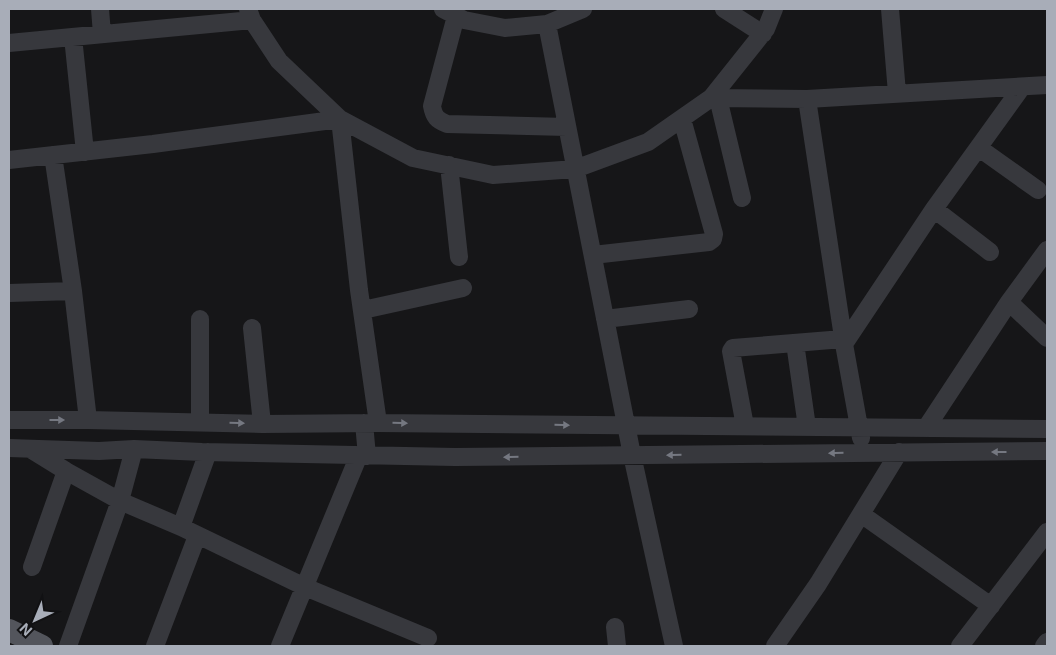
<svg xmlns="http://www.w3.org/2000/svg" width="1056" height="655" viewBox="0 0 1056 655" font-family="Inter,sans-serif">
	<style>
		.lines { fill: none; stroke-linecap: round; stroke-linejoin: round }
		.minor { stroke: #37383d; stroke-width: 18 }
		.major { stroke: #53555c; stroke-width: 22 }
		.oneway { fill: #757881 }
	</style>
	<rect width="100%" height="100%" fill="#161618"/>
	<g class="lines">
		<path class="minor" d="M100,9L102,34
			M248,9L252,20L279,61L340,119L413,158L493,175L575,169L648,142L711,98L766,29L774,9
			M443,9L464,20L505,28L547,24L583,9
			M724,9L763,34
			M890,9L897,93
			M456,16L432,106C434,117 437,120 447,124L567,127
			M547,24L632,455L674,646
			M73,37L85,152
			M9,43L252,20
			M711,98L807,99L844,344L861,438
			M718,98L742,198
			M807,99L1047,85
			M979,148L1038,190
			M53,155L73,291L88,420
			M9,160L153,144L340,119L359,290L378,423
			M449,165L459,257
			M934,209L990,252
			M593,255L709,242L713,239L714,234L682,119
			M9,293L73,291
			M1009,302L1047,338
			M363,310L463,288
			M200,319V422
			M605,319L689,309
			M252,328L262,424
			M795,343L807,427
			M844,344L934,209L1022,87
			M9,420H88L262,424L378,423L1047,429
			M364,423L367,456
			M745,426L731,351L733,348L843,339
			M926,428L1009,302L1047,250
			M9,448L99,451L134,449L202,452L455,457L1047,451
			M32,450L66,471L120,501L181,527L305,587L428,638
			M861,514L991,606
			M181,527L208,452
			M32,567L66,471
			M615,627L617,646
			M68,646L120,501L134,449
			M155,646L197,536
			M280,646L359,455
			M775,646L818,584L899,452
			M960,646L1047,532
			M1044,646L1047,642"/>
		<path class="major" d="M9,630L42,646"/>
	</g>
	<defs><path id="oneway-solid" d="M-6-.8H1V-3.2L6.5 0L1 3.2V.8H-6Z" transform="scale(1.25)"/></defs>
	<g class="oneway">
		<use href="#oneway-solid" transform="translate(57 420)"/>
		<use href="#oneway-solid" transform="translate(237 423) rotate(2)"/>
		<use href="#oneway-solid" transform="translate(400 423) rotate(1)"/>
		<use href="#oneway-solid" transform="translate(562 425) rotate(1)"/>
		<use href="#oneway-solid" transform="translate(999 452) rotate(180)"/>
		<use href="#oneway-solid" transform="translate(836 453) rotate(179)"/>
		<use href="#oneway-solid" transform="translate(674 455) rotate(179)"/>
		<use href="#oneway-solid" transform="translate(511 457) rotate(179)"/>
	</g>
	<rect width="1056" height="655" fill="none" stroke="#a8adb8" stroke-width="20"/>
	<g transform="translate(35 620) rotate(224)" stroke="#111113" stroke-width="4" paint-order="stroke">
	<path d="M0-4L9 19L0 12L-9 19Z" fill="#a8adb8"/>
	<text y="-8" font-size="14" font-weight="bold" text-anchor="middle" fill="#a8adb8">N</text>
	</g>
</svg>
